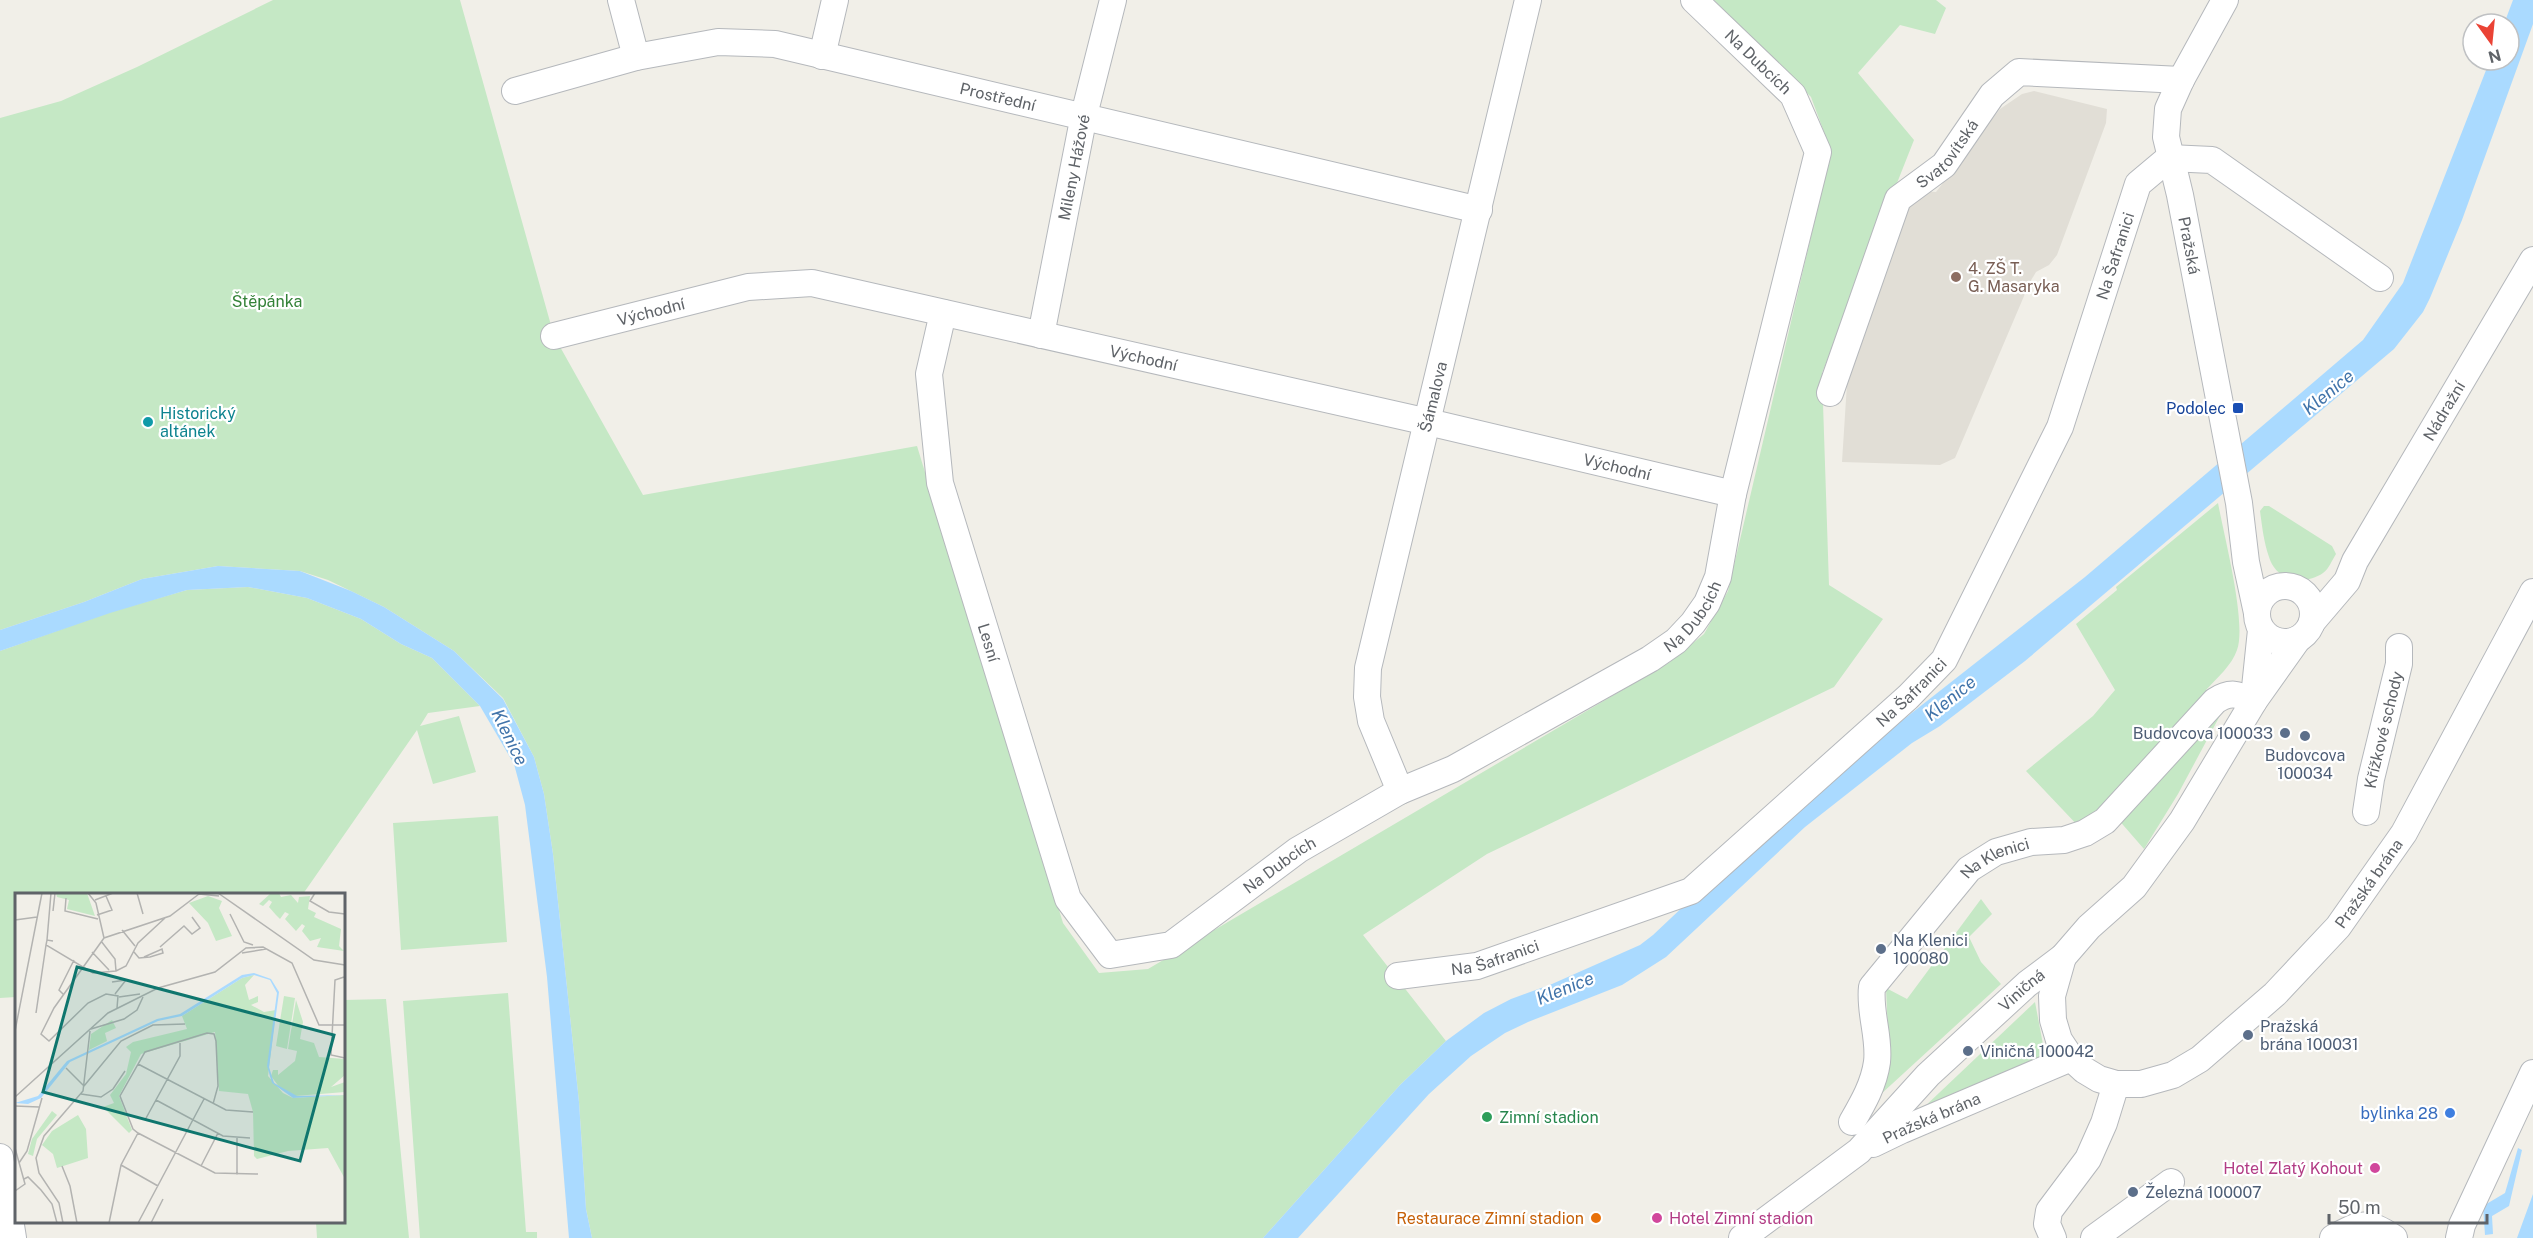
<svg xmlns="http://www.w3.org/2000/svg" width="2533" height="1238" viewBox="0 0 2533 1238" font-family="'Public Sans',sans-serif">
	<style>
		.education { fill: #e1ded6 }
		.green { fill: #c5e8c5 }
		.water { fill: #aadaff }
		.lines { fill: none; stroke-linecap: round; stroke-linejoin: round }
		.minor-casing { stroke: #b5b8bc; stroke-width: 28 }
		.minor { stroke: #fff; stroke-width: 26 }
		.education-dot { fill: #8d6e63; stroke: #fff; stroke-width: 2 }
		.transit-dot { fill: #1a4fb4; stroke: #fff; stroke-width: 2 }
		.culture-dot { fill: #0f9aa8; stroke: #fff; stroke-width: 2 }
		.service-dot { fill: #5c6f8a; stroke: #fff; stroke-width: 2 }
		.shop-dot { fill: #3f7fe0; stroke: #fff; stroke-width: 2 }
		.leisure-dot { fill: #2e9e5b; stroke: #fff; stroke-width: 2 }
		.hotel-dot { fill: #d1479c; stroke: #fff; stroke-width: 2 }
		.food-dot { fill: #e8710a; stroke: #fff; stroke-width: 2 }
		.labels { text-anchor: middle; dominant-baseline: central; stroke-width: 4.5; stroke-linejoin: round; paint-order: stroke }
		.street-label { font-size: 16px; fill: #5f6368; stroke: #fff }
		.education-label { font-size: 16px; fill: #785e54; stroke: #fff; text-anchor: start }
		.park-label { font-size: 16px; fill: #348238; stroke: #fff }
		.transit-label { font-size: 16px; fill: #164399; stroke: #fff; text-anchor: end }
		.culture-label { font-size: 16px; fill: #0d838f; stroke: #fff; text-anchor: start }
		.service-label { font-size: 16px; fill: #4e5e75; stroke: #fff; text-anchor: start }
		.shop-label { font-size: 16px; fill: #366cbe; stroke: #fff; text-anchor: end }
		.leisure-label { font-size: 16px; fill: #27864d; stroke: #fff; text-anchor: start }
		.hotel-label { font-size: 16px; fill: #b23c85; stroke: #fff; text-anchor: end }
		.food-label { font-size: 16px; fill: #c56008; stroke: #fff; text-anchor: end }
		.water-label { font-size: 18px; font-style: italic; fill: #4174aa; stroke: #fff }
		.inset-road { fill: none; stroke: #b3b3b1; stroke-width: 1.5 }
		.view { fill: #0f766e; fill-opacity: 0.15; stroke: #0f766e; stroke-width: 3 }
		.inset-edge { fill: none; stroke: #5f6368; stroke-width: 3 }
	</style>
	<rect width="100%" height="100%" fill="#f1efe8"/>
	<path class="education" d="M2034,91L2107,109L2106,123L2057,255L2049,265L2036,272L2030,282L1955,458L1940,465L1842,462L1848,368L1910,191L1936,192L2000,109L2022,94Z"/>
	<path class="green" d="M273,0H460L554,336L643,495L917,446L1063,923L1099,973L1148,969L1670,662L1704,634L1728,591L1831,151L1811,97L1714,0H1936L1946,8L1935,34L1900,25L1858,73L1914,140L1822,373L1829,585L1883,619L1834,687L1487,854L1363,935L1446,1041L1400,1085L1263,1238H592L586,1209L579,1102L553,854L544,794L534,757L503,698L454,651L384,607L328,580L300,571L218,566L142,579L84,602L0,630V118L61,101L137,67Z
		M2218,503C2224,536 2247,623 2237,650C2232,665 2217,678 2206,690L2210,693L2081,829L2026,771L2093,716L2115,690L2076,624L2117,590L2116,587Z
		M2264,506H2269L2332,546L2336,554C2332,560 2329,569 2323,573C2304,586 2276,581 2269,557C2264,543 2262,526 2260,511Z
		M248,587L307,598L361,619L401,644L432,658L480,706L428,713L420,726L459,716L476,772L433,784L417,730L303,894H16V997L0,998V651L110,612L187,590Z
		M2223,710L2178,794L2144,849L2117,818Z
		M498,816L507,942L401,950L393,823Z
		M1981,899L1992,914L1969,937L1981,962L2001,984L1880,1095L1889,1057L1886,988L1907,999Z
		M508,993L526,1232H537V1238H420L403,1001Z
		M386,999L409,1238H317L316,1222H344V1000Z
		M2035,1002L2045,1055L1920,1111Z"/>
	<path class="water" d="M2513,0H2533V24L2462,220L2430,298L2423,312L2394,349L2025,661L1940,726L1912,743L1805,827L1666,957L1622,985L1528,1022L1505,1033L1471,1056L1429,1094L1298,1238H1263L1400,1085L1446,1041L1484,1013L1511,999L1552,984L1640,945L1653,935L1741,852L1820,785L2085,577L2363,340L2403,283L2490,60H2509V24H2504Z
		M218,566L300,571L351,591L384,607L454,651L503,699L534,757L544,794L553,854L579,1102L586,1209L592,1238H569L547,977L525,805L514,764L480,706L432,658L401,644L361,619L307,598L248,587L187,590L110,613L0,651V630L84,602L142,579Z
		M2518,1148L2522,1150L2509,1206L2492,1216L2493,1234L2485,1235L2483,1206L2505,1193Z
		M2533,1194V1238H2517Z"/>
	<g class="lines">
		<defs>
			<g id="minor">
				<path d="M621,0L636,57"/>
				<path id="s1" d="M2225,0L2181,80L2168,109L2166,137L2180,195L2239,503L2246,562L2257,613"/>
				<path d="M822,56L835,0"/>
				<path id="s2" d="M515,91L636,57L718,42L775,44L1479,210"/>
				<path d="M2169,158L2212,160L2380,278"/>
				<path id="s3" d="M943,313L929,374L940,483L1068,899L1110,955L1171,945L1298,850L1400,791L1453,769L1650,659L1676,641L1693,623L1707,603L1718,577L1733,494L1818,152L1793,95L1694,0"/>
				<path id="s4" d="M1041,335L1084,115L1113,0"/>
				<path id="s5" d="M554,336L748,287L812,283L1428,422L1733,494"/>
				<path id="s6" d="M1830,393L1898,199L1944,165L1992,95L2019,72L2181,80"/>
				<circle cx="2285" cy="614" r="28"/>
				<path id="s7" d="M2312,622L2347,581L2355,561L2533,260"/>
				<path d="M2254,697L2261,630"/>
				<path id="s8" d="M1400,791L1371,721L1367,697L1368,668L1528,0"/>
				<path id="s9" d="M2366,812L2371,779L2399,664V647"/>
				<path id="s10" d="M2063,957L2052,996L2053,1020L2059,1040L2071,1058L2084,1070L2099,1079L2116,1084H2141L2173,1075L2200,1059L2275,994L2338,927L2404,833L2533,592"/>
				<path id="s11" d="M1398,976L1477,966L1691,891L1908,697L1944,660L2060,427L2138,184L2169,158"/>
				<path id="s12" d="M1852,1122C1863,1103 1874,1084 1877,1062C1880,1037 1869,1012 1872,987L1969,869L1996,852L2031,842L2064,840L2085,833L2105,821L2215,701C2230,691 2238,694 2254,701"/>
				<path id="s13" d="M1873,1144L1902,1130L2071,1058"/>
				<path d="M0,1157L13,1238"/>
				<path id="s14" d="M1742,1238L1859,1151L1928,1075L2027,984L2063,957L2089,927L2134,887L2182,821L2254,701L2298,639"/>
				<path d="M2053,1238L2047,1224L2049,1211L2088,1159L2104,1123L2116,1084"/>
				<path d="M2094,1238L2171,1182"/>
				<path d="M2333,1238C2361,1223 2366,1220 2394,1238"/>
				<path d="M2459,1238L2462,1225L2533,1073"/>
			</g>
		</defs>
		<use href="#minor" class="minor-casing"/>
		<use href="#minor" class="minor"/>
	</g>
	<circle class="education-dot" cx="1956" cy="277" r="6"/>
	<rect class="transit-dot" x="2232" y="402" width="12" height="12" rx="3"/>
	<circle class="culture-dot" cx="148" cy="422" r="6"/>
	<g class="service-dot">
		<circle cx="2285" cy="733" r="6"/>
		<circle cx="2305" cy="736" r="6"/>
		<circle cx="1881" cy="949" r="6"/>
		<circle cx="2248" cy="1035" r="6"/>
		<circle cx="1968" cy="1051" r="6"/>
		<circle cx="2133" cy="1192" r="6"/>
	</g>
	<circle class="shop-dot" cx="2450" cy="1113" r="6"/>
	<circle class="leisure-dot" cx="1487" cy="1117" r="6"/>
	<g class="hotel-dot">
		<circle cx="2375" cy="1168" r="6"/>
		<circle cx="1657" cy="1218" r="6"/>
	</g>
	<circle class="food-dot" cx="1596" cy="1218" r="6"/>
	<g class="labels">
		<g class="street-label">
			<text transform="translate(1758 62) rotate(44)">Na Dubcích</text>
			<text stroke="none"><textPath href="#s2" startOffset="495">Prostřední</textPath></text>
			<text stroke="none"><textPath href="#s6" startOffset="273">Svatovítská</textPath></text>
			<text stroke="none"><textPath href="#s4" startOffset="171">Mileny Hážové</textPath></text>
			<text stroke="none"><textPath href="#s1" startOffset="262">Pražská</textPath></text>
			<text stroke="none"><textPath href="#s11" startOffset="1089">Na Šafranici</textPath></text>
			<text stroke="none"><textPath href="#s5" startOffset="100">Východní</textPath></text>
			<text stroke="none"><textPath href="#s5" startOffset="604">Východní</textPath></text>
			<text stroke="none"><textPath href="#s8" startOffset="408">Šámalova</textPath></text>
			<text stroke="none"><textPath href="#s7" startOffset="250">Nádražní</textPath></text>
			<text stroke="none"><textPath href="#s5" startOffset="1090">Východní</textPath></text>
			<text stroke="none"><textPath href="#s3" startOffset="1360">Na Dubcích</textPath></text>
			<text stroke="none"><textPath href="#s3" startOffset="339">Lesní</textPath></text>
			<text stroke="none"><textPath href="#s11" startOffset="603">Na Šafranici</textPath></text>
			<text stroke="none"><textPath href="#s9" startOffset="84">Křížkové schody</textPath></text>
			<text stroke="none"><textPath href="#s12" startOffset="322">Na Klenici</textPath></text>
			<text stroke="none"><textPath href="#s3" startOffset="874">Na Dubcích</textPath></text>
			<text stroke="none"><textPath href="#s10" startOffset="494">Pražská brána</textPath></text>
			<text stroke="none"><textPath href="#s11" startOffset="99">Na Šafranici</textPath></text>
			<text stroke="none"><textPath href="#s14" startOffset="375">Viničná</textPath></text>
			<text stroke="none"><textPath href="#s13" startOffset="64">Pražská brána</textPath></text>
		</g>
		<g class="education-label">
			<text x="1968" y="268">4. ZŠ T.<tspan x="1968" dy="18">G. Masaryka</tspan></text>
		</g>
		<g class="park-label">
			<text x="267" y="301">Štěpánka</text>
		</g>
		<g class="transit-label">
			<text x="2226" y="408">Podolec</text>
		</g>
		<g class="culture-label">
			<text x="160" y="413">Historický<tspan x="160" dy="18">altánek</tspan></text>
		</g>
		<g class="service-label">
			<text x="2273" y="733" text-anchor="end">Budovcova 100033</text>
			<text x="2305" y="755" text-anchor="middle">Budovcova<tspan x="2305" dy="18">100034</tspan></text>
			<text x="1893" y="940">Na Klenici<tspan x="1893" dy="18">100080</tspan></text>
			<text x="2260" y="1026">Pražská<tspan x="2260" dy="18">brána 100031</tspan></text>
			<text x="1980" y="1051">Viničná 100042</text>
			<text x="2145" y="1192">Železná 100007</text>
		</g>
		<g class="shop-label">
			<text x="2438" y="1113">bylinka 28</text>
		</g>
		<g class="leisure-label">
			<text x="1499" y="1117">Zimní stadion</text>
		</g>
		<g class="hotel-label">
			<text x="2363" y="1168">Hotel Zlatý Kohout</text>
			<text x="1669" y="1218" text-anchor="start">Hotel Zimní stadion</text>
		</g>
		<g class="food-label">
			<text x="1584" y="1218">Restaurace Zimní stadion</text>
		</g>
		<g class="water-label">
			<text transform="translate(2328 392) rotate(-39)">Klenice</text>
			<text transform="translate(1950 698) rotate(-39)">Klenice</text>
			<text transform="translate(510 737) rotate(64)">Klenice</text>
			<text transform="translate(1565 988) rotate(-22)">Klenice</text>
		</g>
	</g>
	<g transform="translate(15 893)">
		<rect width="330" height="330" fill="#f1efe8"/>
		<path d="M41,0H72L80,23L52,16L54,7L42,4ZM256,0H264L266,4L276,2L283,10L284,4L295,3L293,16L301,20L299,24L326,36L324,53L329,58L302,54L306,45L295,48L287,38L290,33L287,31L281,38L270,26L274,21L270,19L265,26L261,22L254,14L257,9L254,7L248,13L244,11ZM193,3L207,8L204,15L217,43L201,48L193,30L174,10ZM239,82L230,92L234,107L243,103V109L236,112L249,119L261,117L253,183L268,200L278,205L330,202V286L313,255L273,258L242,266L239,263L238,219L233,201L204,198L200,139L126,161L104,203L117,237L114,240L88,214L99,210L95,202L111,181L116,159L111,154L118,149L172,136L167,123L227,85ZM269,103L280,105L272,156L261,153ZM281,107L288,129L285,146L299,150L304,164L330,166V182L316,194L330,189V199L280,203L265,195L256,183L258,177H263V182L280,168L282,158L273,156ZM97,127L101,135L90,140L92,148L74,157L76,141ZM37,218L42,222L22,246L18,263L13,261L17,246ZM63,222L71,236L73,265L42,275L38,261L27,252L37,238Z" fill="#c5e8c5"/>
		<path d="M239,80L256,86L264,99L254,174L259,190L282,203L330,202L278,205L257,190L252,173L262,100L255,87L239,82L227,85L167,123L143,128L55,169L26,205L13,211L0,210L23,203L52,168L142,126L165,121L227,82Z" fill="#aadaff"/>
		<path class="inset-road" d="M73,0L81,10L89,45M122,0L128,21M203,0L299,67L330,72M300,0L295,8L314,19L330,21M184,1L204,3M51,5L50,18L83,26M80,7L98,0M38,18L40,0M215,21L229,49L238,52M82,22L97,17L91,3M0,27L22,24M107,37L120,53M32,47L36,0M38,48L32,47L31,52L78,80L101,78L111,73L123,50L150,25M86,48L100,66L101,78M145,54L169,33L177,41L185,35L177,24M77,59L94,77M119,59L124,65L135,64L148,60L147,56L129,64M227,60L251,56M329,84L320,87L316,162L330,165M97,89L111,87L100,101M48,101L44,97L59,67M104,104L125,101M102,115L103,103L91,101L73,110L34,148L26,141L39,115L89,45L155,23L184,1M21,120L31,52M76,136L109,126L122,117L128,104M0,138L27,0M123,171L211,217L238,219M51,175L69,193M69,193L106,148L138,132L170,131M66,201L86,204L98,196L110,178M0,204L93,120L143,95L200,79L231,55L248,54L277,70L304,132H330M141,207L208,243L235,245M198,211L203,193L201,148L199,141L192,140L130,159L105,203L118,236L123,240L200,280L243,281M0,213L24,214M130,227L165,163V150M222,245V282M0,255L10,291L0,298M4,270L12,258L27,205M106,272L143,293M47,273L55,293L62,330M186,273L203,240M9,286L13,284L26,297L37,311L42,330M48,330L44,310L24,280L21,265L29,243L68,198L75,138M94,330L106,272L123,240M123,330L189,206M136,330L148,306"/>
		<path class="view" d="M62,74L319,142L285,268L28,199Z"/>
		<rect width="330" height="330" class="inset-edge"/>
	</g>
	<g transform="translate(2491 42) rotate(165)"><circle r="28" fill="#ffffff" stroke="#bfc1c3" stroke-width="1.5"/>
	<path d="M0-4.5L10 22L0 15L-10 22Z" fill="#ea4335"/>
	<text y="-9" font-size="16" font-weight="bold" text-anchor="middle" fill="#5f6368">N</text>
	</g>
	<path d="M2329 1214v9h158v-9" fill="none" stroke="#5f6368" stroke-width="3"/>
	<text x="2338" y="1214" font-size="18" fill="#5f6368" stroke="#ffffff" stroke-width="4.5" paint-order="stroke">50 m</text>
</svg>
